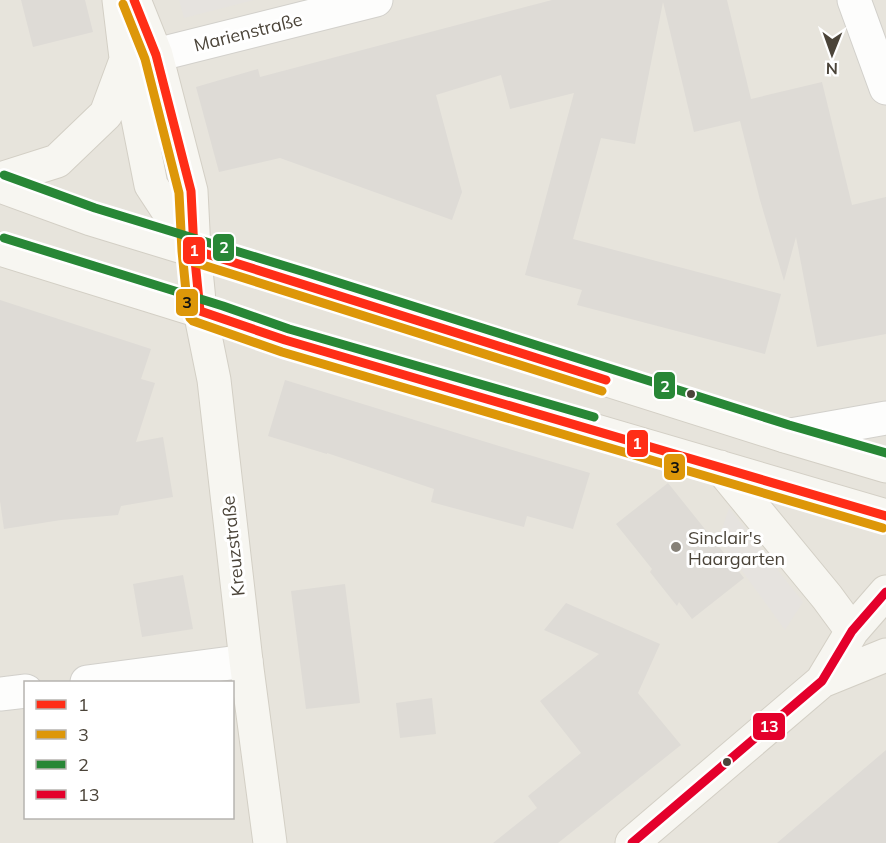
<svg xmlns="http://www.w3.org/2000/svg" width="886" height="843" viewBox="0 0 886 843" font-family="Mulish,sans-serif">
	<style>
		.residential { fill: #e7e4dc; fill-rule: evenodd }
		.parking { fill: #e6e3df }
		.building { fill: #dedbd6 }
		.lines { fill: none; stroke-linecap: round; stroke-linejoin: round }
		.street-casing { stroke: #d2d0cb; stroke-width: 35 }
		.secondary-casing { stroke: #d3cfc5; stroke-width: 35 }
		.street { stroke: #fdfdfc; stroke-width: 33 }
		.secondary { stroke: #f7f6f1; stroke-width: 33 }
		.bus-1-casing { stroke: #fff; stroke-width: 14 }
		.bus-2-casing { stroke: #fff; stroke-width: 14 }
		.bus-3-casing { stroke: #fff; stroke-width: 14 }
		.bus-4-casing { stroke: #fff; stroke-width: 14 }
		.bus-1 { stroke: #ff2e17; stroke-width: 9 }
		.bus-2 { stroke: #dd9709; stroke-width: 9 }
		.bus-3 { stroke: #288736; stroke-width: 9 }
		.bus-4 { stroke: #e4002b; stroke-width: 9 }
		.bus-dot { fill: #4b4439; stroke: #fff; stroke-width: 2 }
		.poi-dot { fill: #868178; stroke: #fff; stroke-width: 2 }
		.labels { text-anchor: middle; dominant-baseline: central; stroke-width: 6; stroke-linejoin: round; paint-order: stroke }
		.street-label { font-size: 18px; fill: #4b4439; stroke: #fff }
		.poi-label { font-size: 18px; fill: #4b4439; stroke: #fff; text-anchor: start }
		.line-badge { stroke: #fff; stroke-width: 2 }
		.badge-label { font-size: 16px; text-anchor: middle; font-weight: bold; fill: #fff }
		.pale-badge-label { font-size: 16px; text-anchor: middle; font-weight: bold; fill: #111 }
	</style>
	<rect width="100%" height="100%" fill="#f4f2ee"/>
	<path class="residential" d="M0,0H886V843H0ZM26,682H232V818H26Z"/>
	<path class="parking" d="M179,0H254L184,18Z
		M729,508L803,602L785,630L719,539Z"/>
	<path class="building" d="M21,0H85L93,32L33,47Z
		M552,0H727L751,99L822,82L852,205L886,197V334L817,347L796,237L784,281L760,200L740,121L694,132L663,2L635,144L601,138L573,239L781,294L765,354L577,305L582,290L525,275L574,93L510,109L501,75L436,95L462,192L452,220L280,158L219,172L196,87L258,69L260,77Z
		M0,300L151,349L141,379L155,383L136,442L163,437L173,497L121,506L118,515L61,520L4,529L0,501Z
		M285,380L499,446L590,473L573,529L527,516L524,527L431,502L434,489L327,453V454L268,436Z
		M668,483L744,578L692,619L679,602L677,606L650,572L652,569L616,524Z
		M183,575L193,629L142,637L133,584Z
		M345,584L360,703L306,709L291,591Z
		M566,603L660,644L638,693L681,745L558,843H493L537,808L528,796L581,753L540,701L599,654L544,630Z
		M432,698L436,734L400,738L396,703Z
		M886,750V843H777Z"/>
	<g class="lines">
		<defs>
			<path id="street" d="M854,0L886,88
				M156,55L376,0
				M785,436L886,418
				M87,682L246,661
				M0,694L26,691"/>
			<path id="secondary" d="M119,0L126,58L151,185L193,249
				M134,0L156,55L191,191L194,250L200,311L214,380L246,661L270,843
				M0,179L57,161L106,114L126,60
				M0,186L91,219L304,284L785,436L886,466
				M0,249L219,317L285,340L886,516
				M720,467L827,597L852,631
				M822,681L886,655
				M632,843L822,681L852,631L886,592"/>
		</defs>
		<use href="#street" class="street-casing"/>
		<use href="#secondary" class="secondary-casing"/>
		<use href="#street" class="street"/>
		<use href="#secondary" class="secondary"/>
		<defs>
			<path id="bus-1" d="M134,0L156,55L191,191L194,250L200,311L285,340L886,516
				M194,250L606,380"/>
			<path id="bus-2" d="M123,4L145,59L179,193L182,251L188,312L190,318L193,321L282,352L883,528
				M190,261L602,391"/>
			<path id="bus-3" d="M4,175L95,208L308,273L789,425L886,453
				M4,238L223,306L289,329L594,417"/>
			<path id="bus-4" d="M632,843L822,681L852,631L886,592"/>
		</defs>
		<use href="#bus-1" class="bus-1-casing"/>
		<use href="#bus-2" class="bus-2-casing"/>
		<use href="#bus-3" class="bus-3-casing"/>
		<use href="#bus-4" class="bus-4-casing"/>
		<use href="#bus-1" class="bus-1"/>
		<use href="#bus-2" class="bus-2"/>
		<use href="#bus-3" class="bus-3"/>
		<use href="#bus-4" class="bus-4"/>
	</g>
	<g class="bus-dot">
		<circle cx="691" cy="394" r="5"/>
		<circle cx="727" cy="762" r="5"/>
	</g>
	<circle class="poi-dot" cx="676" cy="547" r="6"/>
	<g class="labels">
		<g class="street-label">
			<text transform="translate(248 32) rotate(-14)">Marienstraße</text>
			<text transform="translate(233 546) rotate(-96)">Kreuzstraße</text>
		</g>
		<g class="poi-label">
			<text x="688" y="537">Sinclair's<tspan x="688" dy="21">Haargarten</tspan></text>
		</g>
	</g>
	<g class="line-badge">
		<rect x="212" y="233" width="23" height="29" rx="6" fill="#288736"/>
		<rect x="182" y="236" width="24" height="29" rx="6" fill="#ff2e17"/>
		<rect x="175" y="288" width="24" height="29" rx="6" fill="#dd9709"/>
		<rect x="653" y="371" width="23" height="29" rx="6" fill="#288736"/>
		<rect x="626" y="429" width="23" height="29" rx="6" fill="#ff2e17"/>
		<rect x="663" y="453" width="23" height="28" rx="6" fill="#dd9709"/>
		<rect x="752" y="712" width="34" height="29" rx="6" fill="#e4002b"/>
	</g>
	<g class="badge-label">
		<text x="224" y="253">2</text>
		<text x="194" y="256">1</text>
		<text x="665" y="392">2</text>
		<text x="637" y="449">1</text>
		<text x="769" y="732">13</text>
	</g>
	<g class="pale-badge-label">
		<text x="187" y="308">3</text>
		<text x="675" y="473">3</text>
	</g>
	<rect x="24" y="681" width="210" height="138" fill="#ffffff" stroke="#b7b4b0" stroke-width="1.5"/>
	<rect x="36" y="700" width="30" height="9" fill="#ff2e17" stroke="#b7b4b0" stroke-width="1.5"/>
	<text x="78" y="711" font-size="18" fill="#4b4439">1</text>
	<rect x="36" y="730" width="30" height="9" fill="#dd9709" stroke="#b7b4b0" stroke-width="1.5"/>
	<text x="78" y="741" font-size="18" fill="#4b4439">3</text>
	<rect x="36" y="760" width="30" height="9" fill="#288736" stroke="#b7b4b0" stroke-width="1.5"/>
	<text x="78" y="771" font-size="18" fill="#4b4439">2</text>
	<rect x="36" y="790" width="30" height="9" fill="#e4002b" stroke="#b7b4b0" stroke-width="1.5"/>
	<text x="78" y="801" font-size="18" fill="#4b4439">13</text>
	<g transform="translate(832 54) rotate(181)" stroke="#ffffff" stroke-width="4.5" paint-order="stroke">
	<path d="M0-4.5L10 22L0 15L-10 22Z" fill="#4b4439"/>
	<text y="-9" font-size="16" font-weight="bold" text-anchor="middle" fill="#4b4439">N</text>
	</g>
</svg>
